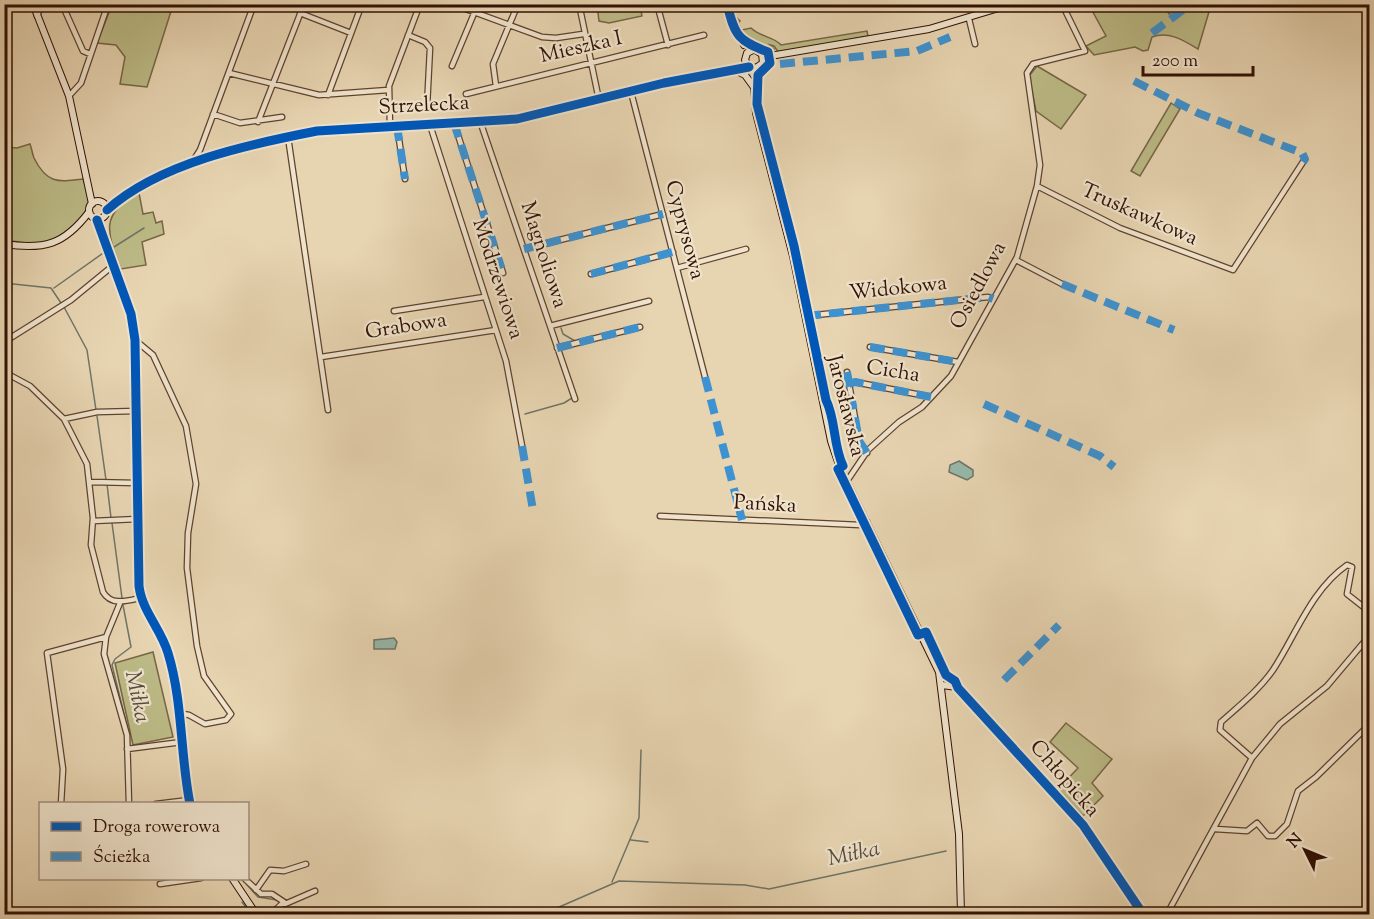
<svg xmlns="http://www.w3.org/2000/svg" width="1374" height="919" viewBox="0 0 1374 919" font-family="'Sorts Mill Goudy',serif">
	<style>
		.green { fill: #bcbb87; stroke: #776646; stroke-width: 1.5 }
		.water { fill: #97b8a9; stroke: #6f7567; stroke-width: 1.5 }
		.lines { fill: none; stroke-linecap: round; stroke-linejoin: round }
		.stream { stroke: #6f7567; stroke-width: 1.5 }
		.street-casing { stroke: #5f422f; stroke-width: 7 }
		.secondary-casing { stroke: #321104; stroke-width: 8 }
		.street { stroke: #efe3cc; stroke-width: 4.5 }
		.secondary { stroke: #efe3cc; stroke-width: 6 }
		.quiet { stroke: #3d92d1; stroke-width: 8; stroke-dasharray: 15 8; stroke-linecap: butt }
		.cycleway-casing { stroke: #efe3cc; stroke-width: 13 }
		.cycleway { stroke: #0057b8; stroke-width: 9 }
		.labels { text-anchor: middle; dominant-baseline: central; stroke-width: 4.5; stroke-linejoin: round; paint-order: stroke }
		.street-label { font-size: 21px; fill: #321104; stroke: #efe3cc }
		.water-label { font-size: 22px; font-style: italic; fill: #554b3e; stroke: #efe3cc }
	</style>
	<rect width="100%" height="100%" fill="#e7d4b1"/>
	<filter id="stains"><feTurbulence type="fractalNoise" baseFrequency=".00333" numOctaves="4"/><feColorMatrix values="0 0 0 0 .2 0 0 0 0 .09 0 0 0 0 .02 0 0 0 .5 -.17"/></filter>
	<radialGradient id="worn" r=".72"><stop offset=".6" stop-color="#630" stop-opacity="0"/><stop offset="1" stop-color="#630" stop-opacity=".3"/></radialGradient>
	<path class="green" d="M112,5H173L147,87L120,84L125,57L116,45L97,43Z
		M597,5H640L642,16L609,23L599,21Z
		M1089,5H1163L1169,14L1181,5H1211L1198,49C1183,40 1169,31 1152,37L1148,50L1143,51L1135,47L1094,55L1086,46L1106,36Z
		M734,15L740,21L738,23L742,30L751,28C760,37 775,37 781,45L867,31L868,36L779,53L774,46L770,45L774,49C750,53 741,33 734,15Z
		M1037,66L1086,95L1061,129L1036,111L1029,76Z
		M1171,103L1180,109L1140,176L1131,171Z
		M30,144C32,149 32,153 34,158C47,184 58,182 83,179C85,185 90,195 89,202C84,224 56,245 33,244C23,243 14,241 5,240V147L17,148Z
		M139,193L143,214L153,212L156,223L162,221L164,234L142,242L146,265L121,269C107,233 99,213 139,193Z
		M153,652L173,737L133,745L115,663Z
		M1066,723L1112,759L1092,783L1103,796L1083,816L1058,789L1078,768L1050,742Z"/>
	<path class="water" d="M959,461L973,470V476L967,480L949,472L950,465Z
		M394,638L397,642L395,649H374V640Z"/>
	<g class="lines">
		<path class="stream" d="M114,247L144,228
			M4,283L51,288L61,303
			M54,288L106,251
			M64,307L87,350L96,410
			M561,328L563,334L575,341
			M525,414L564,403L572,398
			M97,416L106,480
			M107,484L111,518
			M112,523L122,598
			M123,605L131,647L115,659L112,665L129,734
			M631,840L648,842
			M241,878L258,897L277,900
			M612,882L639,818L641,750
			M242,902L251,914
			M285,906L295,914
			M543,914L619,881L745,885L769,889L946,851"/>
		<defs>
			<path id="street" d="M62,4L83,51L90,54
				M452,4L542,37L556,38L583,34
				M579,4L599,100
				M657,4L668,45
				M300,13L351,33
				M37,16L42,4
				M969,19L975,44
				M408,35L425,42L430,48L427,107
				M452,66L478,4
				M229,73L319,95L388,90
				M496,86L493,64L518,4
				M631,92L705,377
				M466,94L704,35
				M328,95L362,4
				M69,96L81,83L108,4
				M213,114L240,123L282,117
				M480,121L575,399
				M258,122L304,4
				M454,123L503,273
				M430,125L506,361L522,446
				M390,126L389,86L420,4
				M397,126L405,179
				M288,137L328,410
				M193,161L200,150L254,4
				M1037,186L1120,228L1233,270L1303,162
				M524,249L663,214
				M1016,260L1062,284
				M677,268L746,249
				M591,274L673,252
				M394,311L484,297
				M806,316L988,297L993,299
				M550,326L649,301
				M135,340L153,355L186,426L196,484L188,533L187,568L197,646L204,676L231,714L226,720L205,724L189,715L178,713
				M4,342L71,300L115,264
				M870,347L958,362
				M557,348L640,327
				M321,357L496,330
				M4,372L30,386L64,419L97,412L136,411
				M847,372L859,441L867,453
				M849,384L855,382L931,397
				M64,419L87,464L93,518L91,545L103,592C111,606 127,601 140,598
				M847,481L868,450L899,422L922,407L951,376L1017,257L1037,186L1040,165L1027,73L1033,64L1085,51L1062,4
				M90,482L136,483
				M660,516L860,525L867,522
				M93,521L138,519
				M1370,605L1366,611L1370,617
				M106,637L104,654L127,735L129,804
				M127,749L182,742
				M1252,758L1220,730L1221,722C1239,706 1259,690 1273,670C1296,635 1311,590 1347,565L1352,567L1347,594L1366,609
				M61,804L63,769L47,653L106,637L120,603
				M156,804L189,800
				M1215,829L1247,831L1257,823L1268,836H1275L1287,824L1298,791L1316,777L1370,724
				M244,878L261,894H272L284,902L271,914
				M160,884L201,878
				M256,890L270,870L284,871L306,864
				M285,904L315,891
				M1167,914L1252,758L1280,724L1327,686L1370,635"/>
			<path id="secondary" d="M33,4L69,96L92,204
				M727,4L744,45
				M743,42L762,54L763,63L756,68L749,67L745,60L747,53L753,50
				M762,54L776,55L929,29L1012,4
				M759,67L754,84L756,113L793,256L831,441L840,468L939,672L959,834L961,914
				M737,71L745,75L753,86
				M89 210a9 9 0 1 1 18 0a9 9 0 1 1-18 0Z
				M107,210C159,163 250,144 317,131L517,119L664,83L749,67
				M97,220L131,314L135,340L139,586C142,611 161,629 168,653C183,702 180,754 190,804
				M4,244C44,250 64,245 89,212
				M942,685L957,687L1083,825L1143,914
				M232,878L256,914"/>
		</defs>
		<use href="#street" class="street-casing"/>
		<use href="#secondary" class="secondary-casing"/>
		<use href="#street" class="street"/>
		<use href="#secondary" class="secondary"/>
		<path class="quiet" d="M1152,33L1191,4
			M780,64L917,51L950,37
			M1134,81L1198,113L1302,153L1305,159L1303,162
			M454,123L503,273
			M397,126L405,179
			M524,249L663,214
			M591,274L673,252
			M1062,284L1174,330
			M806,316L988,297L993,299
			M870,347L958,362
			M557,348L640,327
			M847,372L859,441L867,453
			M705,377L742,520
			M849,384L855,382L931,397
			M984,404L1100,456L1114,467
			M522,446L533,510
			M1004,680L1059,625"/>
		<defs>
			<path id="cycleway" d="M727,4C735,37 739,41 768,52L770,63L758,75L757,104L794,246L826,400C836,420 833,445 843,466L838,469L918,635L926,632L946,675L955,681L958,688L1083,825L1143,914
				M107,210C159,163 250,144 317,131L517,119L664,83L749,67
				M97,220L131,314L135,340L139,586C142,611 161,629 168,653C183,702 180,754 190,804"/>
		</defs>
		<use href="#cycleway" class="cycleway-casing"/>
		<use href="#cycleway" class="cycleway"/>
	</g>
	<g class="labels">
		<g class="street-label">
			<text transform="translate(581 48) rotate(-13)">Mieszka I</text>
			<text transform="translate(424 106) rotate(-3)">Strzelecka</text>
			<text transform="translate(1139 215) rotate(24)">Truskawkowa</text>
			<text transform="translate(684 230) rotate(75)">Cyprysowa</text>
			<text transform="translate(543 255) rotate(72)">Magnoliowa</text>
			<text transform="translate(497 279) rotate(72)">Modrzewiowa</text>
			<text transform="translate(979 286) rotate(-62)">Osiedlowa</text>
			<text transform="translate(898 289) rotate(-6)">Widokowa</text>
			<text transform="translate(406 327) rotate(-9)">Grabowa</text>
			<text transform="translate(893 372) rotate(9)">Cicha</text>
			<text transform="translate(845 406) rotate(76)">Jarosławska</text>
			<text transform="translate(765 505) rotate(3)">Pańska</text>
			<text transform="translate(1064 779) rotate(49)">Chłopicka</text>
		</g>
		<g class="water-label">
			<text transform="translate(136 697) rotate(78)">Miłka</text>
			<text transform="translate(854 855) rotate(-12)">Miłka</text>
		</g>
	</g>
	<rect width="1374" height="919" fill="none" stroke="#e7d4b1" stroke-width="24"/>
	<rect x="6" y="6" width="1362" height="907" fill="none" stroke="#321104" stroke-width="3"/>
	<rect x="12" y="12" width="1350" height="895" fill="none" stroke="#321104" stroke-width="1.5"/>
	<rect x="39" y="802" width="210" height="78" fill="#efe3cc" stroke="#a38f7c" stroke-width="1.5"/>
	<rect x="51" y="822" width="30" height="9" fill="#0057b8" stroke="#a38f7c" stroke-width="1.5"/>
	<text x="93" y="832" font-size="18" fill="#321104">Droga rowerowa</text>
	<rect x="51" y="852" width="30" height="9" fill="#3d92d1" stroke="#a38f7c" stroke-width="1.5"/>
	<text x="93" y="862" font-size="18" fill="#321104">Ścieżka</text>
	<g transform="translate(1305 850) rotate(313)" stroke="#efe3cc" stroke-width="4.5" paint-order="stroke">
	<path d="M0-4.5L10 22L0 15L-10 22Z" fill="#321104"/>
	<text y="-9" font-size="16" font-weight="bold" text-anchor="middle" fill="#321104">N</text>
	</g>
	<path d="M1143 66v9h110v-9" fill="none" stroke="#321104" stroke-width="3"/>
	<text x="1152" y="66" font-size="18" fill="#321104" stroke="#efe3cc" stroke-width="4.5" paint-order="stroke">200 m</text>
	<rect width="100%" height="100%" filter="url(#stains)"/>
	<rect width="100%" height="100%" fill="url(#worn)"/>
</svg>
